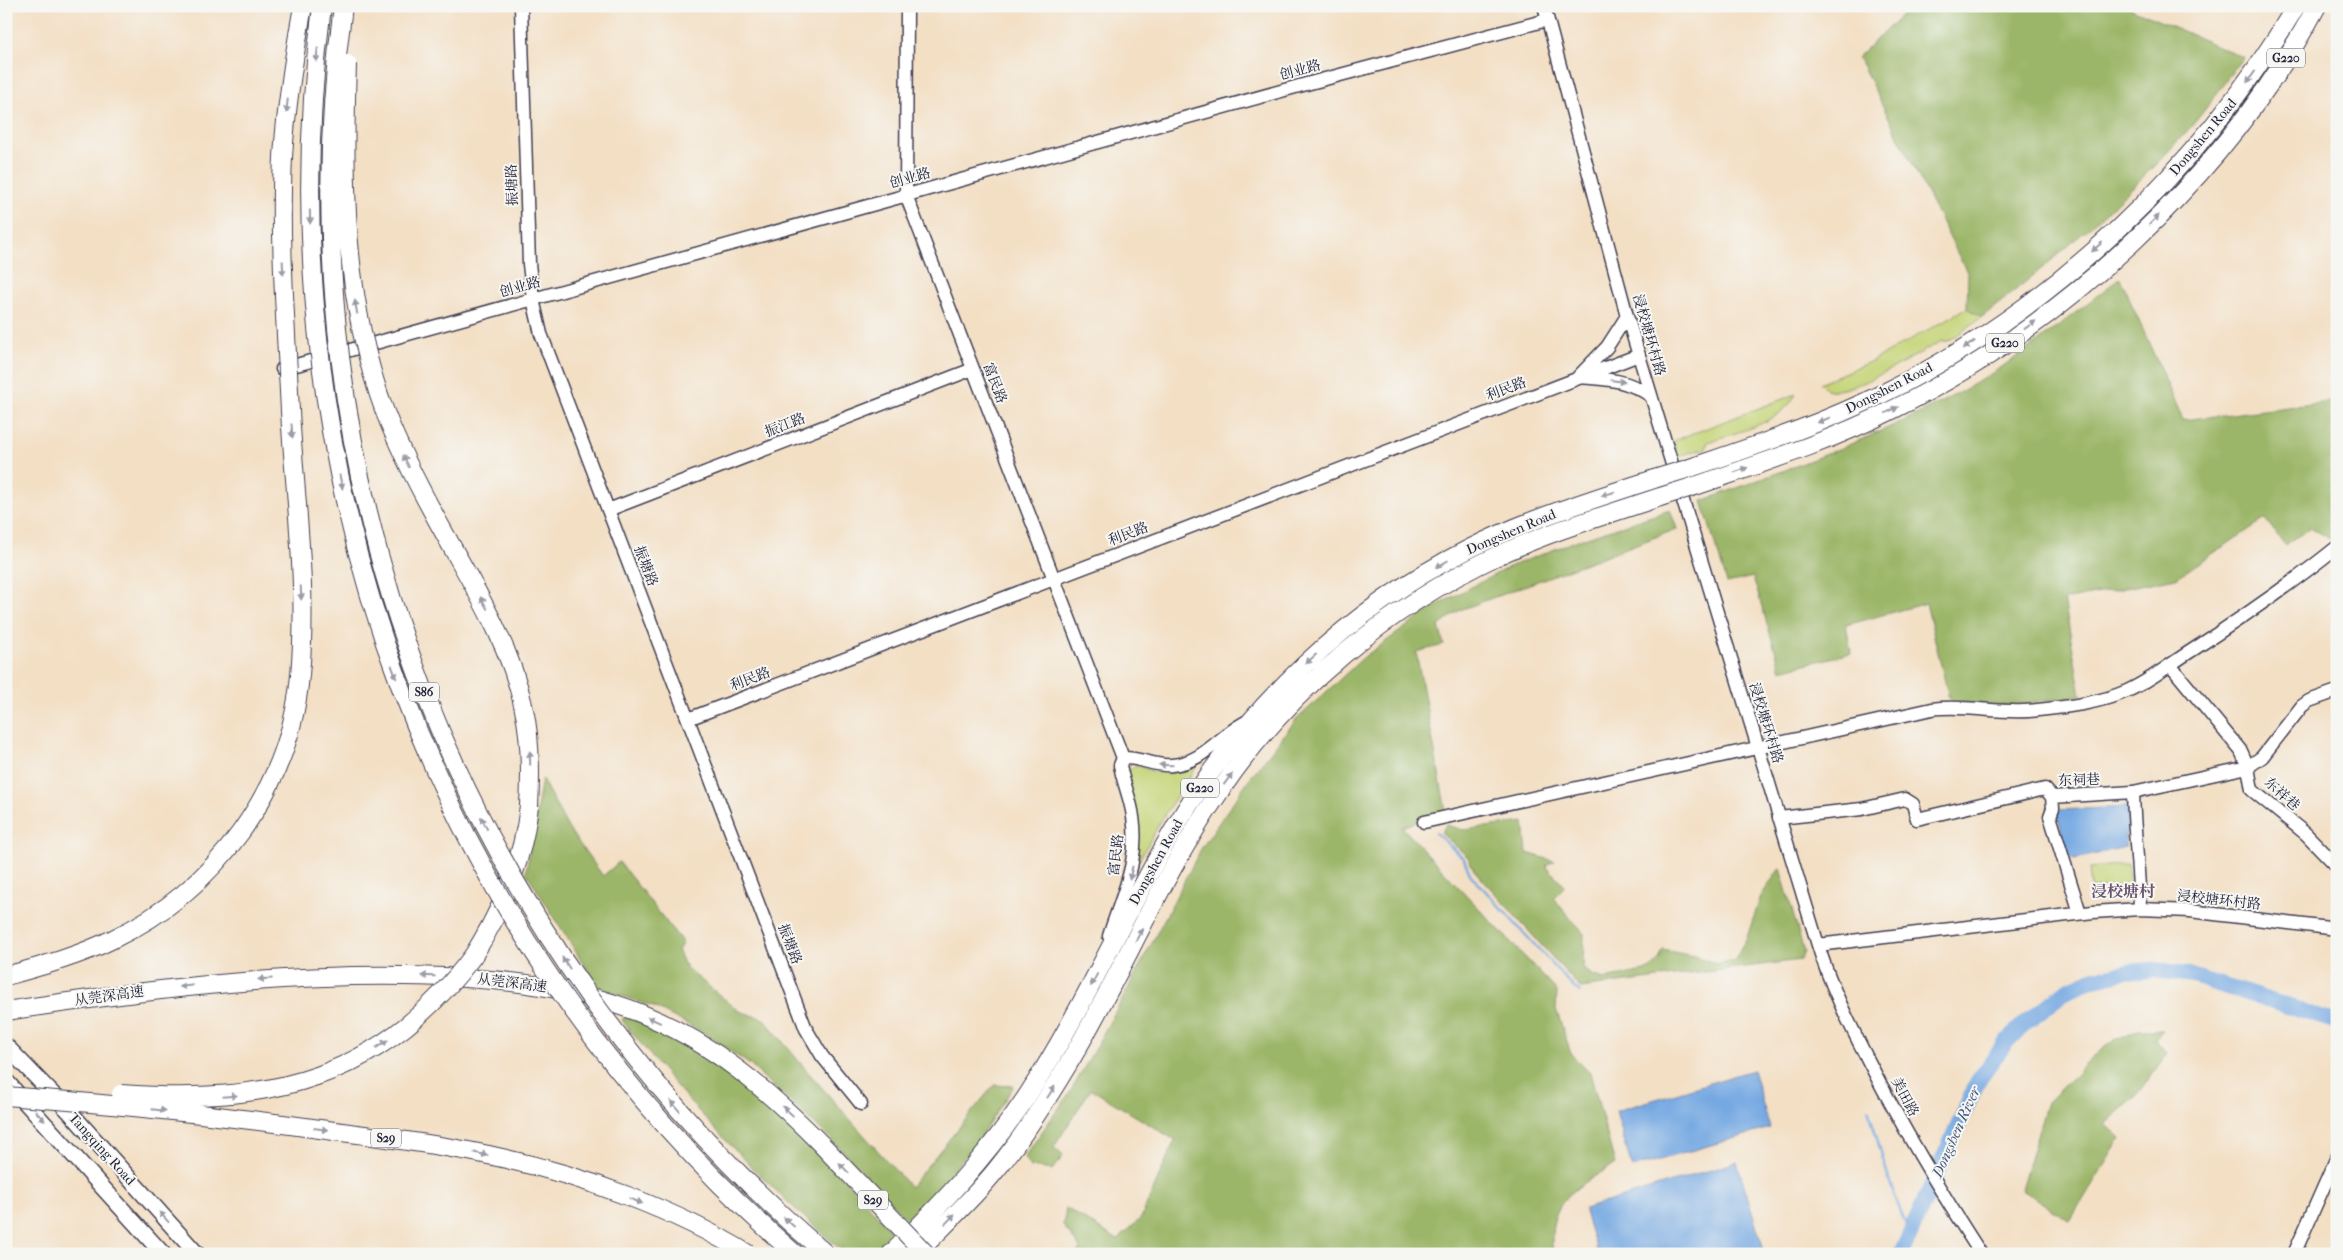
<svg xmlns="http://www.w3.org/2000/svg" width="2343" height="1260" viewBox="0 0 2343 1260" font-family="'IM FELL French Canon','Noto Serif SC',serif">
	<style>
		.green { fill: #c4d476; stroke: #737b58 }
		.forest { fill: #9bb667; stroke: #5e6c51 }
		.water { fill: #76a9e2; stroke: #4c668e }
		.lines { fill: none; stroke-linecap: round; stroke-linejoin: round }
		.stream { stroke: #76a9e2; stroke-width: 2.5 }
		.river { stroke: #76a9e2; stroke-width: 16 }
		.minor-casing { stroke: #413e50; stroke-width: 15 }
		.major-casing { stroke: #413e50; stroke-width: 18 }
		.highway-casing { stroke: #413e50; stroke-width: 20 }
		.minor { stroke: #fff; stroke-width: 12 }
		.major { stroke: #fff; stroke-width: 15 }
		.highway { stroke: #fff; stroke-width: 18 }
		.highway-bridge-casing { stroke: #413e50; stroke-width: 20; stroke-linecap: butt }
		.highway-bridge { stroke: #fff; stroke-width: 18 }
		.oneway { fill: #9c9ca7 }
		.labels { text-anchor: middle; dominant-baseline: central; stroke-width: 4; stroke-linejoin: round; paint-order: stroke }
		.shield { fill: #f6f6f2; stroke: #626272; stroke-width: 1 }
		.shield-label { font-size: 12px; font-weight: bold; fill: #22223b }
		.street-label { font-size: 14px; fill: #22223b; stroke: #f6f6f2 }
		.water-label { font-size: 15px; font-style: italic; fill: #44587e; stroke: #f6f6f2 }
		.quarter-label { font-size: 16px; font-weight: bold; fill: #69536e; stroke: #f6f6f2 }
	</style>
	<rect width="100%" height="100%" fill="#f6f6f2"/>
	<filter id="ink" filterUnits="userSpaceOnUse"><feTurbulence type="fractalNoise" baseFrequency=".02" numOctaves="2"/><feDisplacementMap in="SourceGraphic" scale="10" xChannelSelector="R" yChannelSelector="G"/><feConvolveMatrix kernelMatrix="1 2 1 2 8 2 1 2 1" color-interpolation-filters="sRGB"/></filter>
	<filter id="wash" filterUnits="userSpaceOnUse"><feTurbulence type="fractalNoise" baseFrequency=".0096" numOctaves="4" result="noise"/><feDisplacementMap in="SourceGraphic" scale="20" xChannelSelector="R" yChannelSelector="G"/><feGaussianBlur stdDeviation="1.12" result="paint"/><feColorMatrix in="noise" values="0 0 0 0 0 0 0 0 0 0 0 0 0 0 0 0 0 1.4 0 .05"/><feComposite in="paint" operator="in"/></filter>
	<g filter="url(#wash)">
		<rect width="100%" height="100%" fill="#f3dfc4"/>
		<path class="green" d="M1967,308L1982,317L1949,341H1942C1917,354 1863,388 1837,390C1830,391 1825,389 1820,383L1872,361Z
			M1796,394C1781,424 1738,431 1708,442L1706,448L1678,456L1673,441Z
			M1136,765L1155,772L1171,773L1196,767L1166,812L1139,860L1127,771Z
			M2128,864L2130,885L2091,889L2089,868Z"/>
		<path class="forest" d="M1911,6H2125L2243,57C2225,81 2208,108 2188,130C2125,200 2055,259 1982,317L1967,308L1968,274L1858,57Z
			M2120,278L2183,420L2337,401V537L2332,540L2310,528L2285,545L2265,519L2176,578L2064,600L2081,695C2054,700 1970,715 1949,698L1926,603L1846,625L1851,653L1781,670L1753,577L1727,583L1702,501C1796,466 1890,433 1976,383C2027,353 2073,314 2120,278Z
			M1670,510L1677,529L1460,610L1439,626L1444,645L1416,652L1446,811L1402,827L1557,991L1556,1009L1571,1054L1590,1073L1615,1164C1575,1189 1546,1199 1553,1254H1077L1080,1248L1063,1225L1066,1208L1118,1240L1141,1218L1175,1140L1091,1089L1054,1147L1063,1156L1053,1170L1030,1167L1024,1157L1071,1091L1122,1000L1201,849L1249,779L1296,720L1364,657L1434,607L1509,567L1578,540Z
			M542,779L568,828L603,876L619,862L683,943L678,950L686,968L739,1011L764,1019L808,1072L910,1187L994,1085L1014,1086L975,1145L909,1222L830,1138L749,1064L704,1033L656,1008L598,987L526,872Z
			M1524,822L1527,853L1554,861L1546,866L1565,886L1553,898L1584,934L1583,968L1593,976L1605,979L1649,970L1659,960L1663,950L1699,957L1716,964L1735,960L1747,937L1761,896L1780,868L1804,952L1800,960L1580,988L1474,870L1468,857L1441,833L1446,825L1464,830Z
			M625,1016C652,1027 678,1039 703,1054C778,1099 837,1172 896,1236L878,1254H846C763,1183 689,1106 622,1020Z
			M2139,1030H2162L2155,1040L2167,1053L2136,1097L2105,1124L2120,1139L2070,1221L2021,1189L2047,1102L2106,1045Z"/>
		<path class="water" d="M2129,807L2125,847L2076,859L2069,856L2058,818V810Z
			M1753,1070L1770,1128L1632,1168L1616,1111Z
			M1737,1162L1765,1254H1598L1584,1209Z"/>
		<g class="lines">
			<path class="stream" d="M1436,833L1464,859L1470,874L1574,988L1581,992
				M1868,1108L1890,1183L1909,1234"/>
			<path class="river" d="M1901,1254L1978,1081L2007,1041L2026,1022L2069,989L2094,979L2125,972L2154,970L2186,974L2337,1022"/>
		</g>
	</g>
	<g filter="url(#ink)">
		<g class="lines">
			<defs>
				<path id="minor" d="M521,6L529,264L533,299L541,334L806,1029L822,1056L861,1104
					M907,6L906,195L1123,758
					M1544,6L1627,316L1818,945L2093,912L2140,909L2190,911L2337,929
					M1627,316L1607,347L1578,377C1607,379 1626,379 1651,396
					M282,369L1310,83L1547,20
					M608,510L973,369
					M2170,665L2241,751L2248,767L2252,790L2306,834L2337,866
					M688,719L1639,355
					M2133,792C2134,831 2139,870 2140,909
					M2052,797L2053,808L2050,816L2080,913
					M1779,818L1862,809L1905,799L1913,804L1917,819L2045,789L2052,797L2133,792L2248,767L2262,757L2302,706L2309,701L2337,691
					M1424,822L1932,709C1967,704 2002,715 2038,710C2067,707 2100,703 2127,691C2150,681 2170,664 2191,651C2242,618 2290,585 2337,547
					M1109,936C1122,895 1140,861 1133,817C1131,799 1123,783 1120,765L1123,758C1140,757 1155,767 1172,765C1206,762 1221,732 1250,720
					M1818,945C1830,985 1849,1023 1868,1060C1902,1127 1940,1191 1981,1254
					M2294,1254L2337,1157"/>
				<path id="major" d="M6,1046L68,1110L197,1254
					M6,1081L163,1254"/>
				<path id="highway" d="M1690,468C1755,446 1822,424 1884,393C2054,309 2199,170 2296,6
					M1695,486C1762,463 1829,442 1892,410C2064,326 2226,175 2317,6
					M473,956C502,910 523,861 529,806
					M6,1011C139,991 271,974 405,976C486,977 564,983 640,1013C712,1042 769,1091 822,1145
					M891,1254C941,1205 988,1155 1027,1096C1084,1009 1124,913 1177,824C1246,708 1349,609 1469,549C1528,519 1591,500 1654,479
					M916,1254C943,1226 972,1200 996,1170C1024,1136 1048,1098 1070,1061C1123,972 1161,876 1220,791C1289,689 1388,607 1499,555C1551,531 1606,515 1660,497"/>
			</defs>
			<use href="#minor" class="minor-casing"/>
			<use href="#major" class="major-casing"/>
			<use href="#highway" class="highway-casing"/>
			<use href="#minor" class="minor"/>
			<use href="#major" class="major"/>
			<use href="#highway" class="highway"/>
			<defs>
				<path id="highway-bridge" d="M322,6C261,475 438,944 795,1254
					M343,6C278,479 464,946 826,1254
					M347,64C343,182 343,299 385,412C402,456 424,497 447,538C477,592 510,645 523,705C531,738 531,772 529,806
					M1654,479L1690,468
					M1660,497L1695,486
					M6,976C42,966 79,956 113,939C215,890 290,790 300,675C308,588 295,498 290,411C286,326 279,242 283,157C286,106 294,56 303,6
					M121,1094C270,1105 380,1080 473,956
					M6,1096C114,1104 221,1115 327,1130C385,1138 444,1145 502,1158C584,1176 675,1210 748,1254
					M822,1145L926,1254"/>
			</defs>
			<use href="#highway-bridge" class="highway-bridge-casing"/>
			<use href="#highway-bridge" class="highway-bridge"/>
		</g>
		<defs><path id="oneway-solid" d="M-6-.8H1V-3.2L6.5 0L1 3.2V.8H-6Z" transform="scale(1.25)"/></defs>
		<g class="oneway">
			<use href="#oneway-solid" transform="translate(317 55) rotate(96)"/>
			<use href="#oneway-solid" transform="translate(2251 77) rotate(126)"/>
			<use href="#oneway-solid" transform="translate(287 106) rotate(96)"/>
			<use href="#oneway-solid" transform="translate(310 217) rotate(89)"/>
			<use href="#oneway-solid" transform="translate(2154 220) rotate(-45)"/>
			<use href="#oneway-solid" transform="translate(2097 247) rotate(138)"/>
			<use href="#oneway-solid" transform="translate(283 268) rotate(87)"/>
			<use href="#oneway-solid" transform="translate(356 307) rotate(-100)"/>
			<use href="#oneway-solid" transform="translate(2030 325) rotate(-36)"/>
			<use href="#oneway-solid" transform="translate(1969 345) rotate(147)"/>
			<use href="#oneway-solid" transform="translate(1618 381) rotate(8)"/>
			<use href="#oneway-solid" transform="translate(1892 410) rotate(-26)"/>
			<use href="#oneway-solid" transform="translate(1824 420) rotate(158)"/>
			<use href="#oneway-solid" transform="translate(292 431) rotate(86)"/>
			<use href="#oneway-solid" transform="translate(406 461) rotate(-115)"/>
			<use href="#oneway-solid" transform="translate(1741 470) rotate(-19)"/>
			<use href="#oneway-solid" transform="translate(341 482) rotate(78)"/>
			<use href="#oneway-solid" transform="translate(1608 494) rotate(162)"/>
			<use href="#oneway-solid" transform="translate(1442 564) rotate(150)"/>
			<use href="#oneway-solid" transform="translate(301 593) rotate(88)"/>
			<use href="#oneway-solid" transform="translate(484 603) rotate(-119)"/>
			<use href="#oneway-solid" transform="translate(1311 659) rotate(138)"/>
			<use href="#oneway-solid" transform="translate(394 672) rotate(70)"/>
			<use href="#oneway-solid" transform="translate(530 758) rotate(-92)"/>
			<use href="#oneway-solid" transform="translate(1166 765) rotate(-179)"/>
			<use href="#oneway-solid" transform="translate(1228 779) rotate(-54)"/>
			<use href="#oneway-solid" transform="translate(484 823) rotate(-117)"/>
			<use href="#oneway-solid" transform="translate(1131 873) rotate(103)"/>
			<use href="#oneway-solid" transform="translate(1139 935) rotate(-62)"/>
			<use href="#oneway-solid" transform="translate(566 963) rotate(-123)"/>
			<use href="#oneway-solid" transform="translate(428 976) rotate(-179)"/>
			<use href="#oneway-solid" transform="translate(265 979) rotate(176)"/>
			<use href="#oneway-solid" transform="translate(1094 980) rotate(118)"/>
			<use href="#oneway-solid" transform="translate(186 986) rotate(174)"/>
			<use href="#oneway-solid" transform="translate(654 1020) rotate(-156)"/>
			<use href="#oneway-solid" transform="translate(382 1044) rotate(-33)"/>
			<use href="#oneway-solid" transform="translate(1051 1092) rotate(-57)"/>
			<use href="#oneway-solid" transform="translate(230 1096) rotate(-5)"/>
			<use href="#oneway-solid" transform="translate(675 1106) rotate(-131)"/>
			<use href="#oneway-solid" transform="translate(159 1110) rotate(6)"/>
			<use href="#oneway-solid" transform="translate(788 1111) rotate(-137)"/>
			<use href="#oneway-solid" transform="translate(40 1116) rotate(47)"/>
			<use href="#oneway-solid" transform="translate(321 1129) rotate(8)"/>
			<use href="#oneway-solid" transform="translate(481 1154) rotate(11)"/>
			<use href="#oneway-solid" transform="translate(844 1168) rotate(-133)"/>
			<use href="#oneway-solid" transform="translate(636 1201) rotate(22)"/>
			<use href="#oneway-solid" transform="translate(164 1217) rotate(-132)"/>
			<use href="#oneway-solid" transform="translate(950 1219) rotate(-46)"/>
			<use href="#oneway-solid" transform="translate(789 1222) rotate(-138)"/>
		</g>
	</g>
	<g class="labels">
		<g class="shield">
			<rect x="2267" y="48.5" width="38" height="19" rx="4"/>
			<rect x="1986" y="333.5" width="38" height="19" rx="4"/>
			<rect x="409" y="682.5" width="30" height="19" rx="4"/>
			<rect x="1181" y="778.5" width="38" height="19" rx="4"/>
			<rect x="371" y="1128.5" width="30" height="19" rx="4"/>
			<rect x="858" y="1190.5" width="30" height="19" rx="4"/>
		</g>
		<g class="shield-label">
			<text x="2286" y="58">G220</text>
			<text x="2005" y="343">G220</text>
			<text x="424" y="692">S86</text>
			<text x="1200" y="788">G220</text>
			<text x="386" y="1138">S29</text>
			<text x="873" y="1200">S29</text>
		</g>
		<g class="street-label">
			<text transform="translate(1300 70) rotate(-15)">创业路</text>
			<text transform="translate(2203 137) rotate(-50)">Dongshen Road</text>
			<text transform="translate(910 178) rotate(-16)">创业路</text>
			<text transform="translate(512 185) rotate(-92)">振塘路</text>
			<text transform="translate(520 287) rotate(-16)">创业路</text>
			<text transform="translate(1649 335) rotate(74)">浸校塘环村路</text>
			<text transform="translate(995 383) rotate(69)">富民路</text>
			<text transform="translate(1889 388) rotate(-27)">Dongshen Road</text>
			<text transform="translate(1506 389) rotate(-21)">利民路</text>
			<text transform="translate(785 425) rotate(-21)">振江路</text>
			<text transform="translate(1511 532) rotate(-23)">Dongshen Road</text>
			<text transform="translate(1128 534) rotate(-21)">利民路</text>
			<text transform="translate(646 566) rotate(69)">振塘路</text>
			<text transform="translate(750 679) rotate(-21)">利民路</text>
			<text transform="translate(1766 723) rotate(73)">浸校塘环村路</text>
			<text transform="translate(2079 780) rotate(-2)">东祠巷</text>
			<text transform="translate(2282 794) rotate(42)">东祥巷</text>
			<text transform="translate(1116 855) rotate(-83)">富民路</text>
			<text transform="translate(1156 862) rotate(-61)">Dongshen Road</text>
			<text transform="translate(2219 900) rotate(6)">浸校塘环村路</text>
			<text transform="translate(790 944) rotate(69)">振塘路</text>
			<text transform="translate(512 983) rotate(7)">从莞深高速</text>
			<text transform="translate(109 996) rotate(-8)">从莞深高速</text>
			<text transform="translate(1905 1097) rotate(62)">美田路</text>
			<text transform="translate(102 1149) rotate(48)">Tangqing Road</text>
		</g>
		<g class="water-label">
			<text transform="translate(1956 1132) rotate(-66)">Dongshen River</text>
		</g>
		<g class="quarter-label">
			<text x="2123" y="891">浸校塘村</text>
		</g>
	</g>
	<rect width="2343" height="1260" fill="none" stroke="#f6f6f2" stroke-width="25"/>
</svg>
